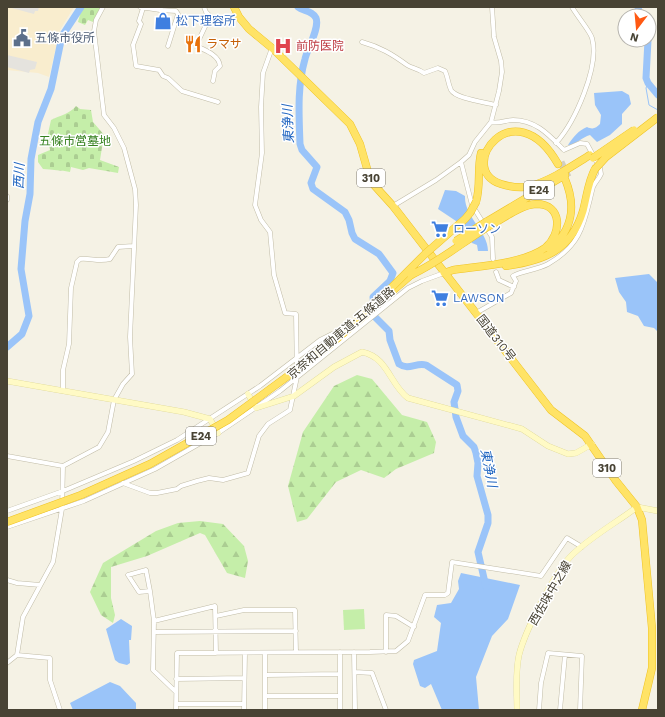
<svg xmlns="http://www.w3.org/2000/svg" width="665" height="717" font-family="'Work Sans','Noto Sans JP',sans-serif">
<defs>
<pattern id="forest-firs" width="22" height="20" patternUnits="userSpaceOnUse"><rect width="22" height="20" fill="#c5eea9"/><path d="M5 1l3.5 6h-7zM16 11l3.5 6h-7z" fill="#abcd92"/></pattern>
<pattern id="cemetery-stones" width="16" height="16" patternUnits="userSpaceOnUse"><rect width="16" height="16" fill="#c5eea9"/><path d="M2 7V4a2 2 0 0 1 4 0v3zM10 15v-3a2 2 0 0 1 4 0v3z" fill="#abcd92"/></pattern>
</defs>
<rect width="100%" height="100%" fill="#f5f2e5"/>
<path fill="#f9edce" d="M7 7H74L60 30 49 77 38 73 7 70Z"/>
<path fill="url(#forest-firs)" d="M357 375 372 379 402 415 427 422 436 442 434 453 396 469 384 478 361 470 336 482 307 519 297 522 288 486 303 432 334 386Z
M200 521 223 524 244 546 248 561 245 578 227 573 205 535 200 533 147 556 111 567V598L115 615 113 623 101 615 90 592 103 563 156 531 178 523Z"/>
<path fill="url(#cemetery-stones)" d="M82 7H101L93 22 88 20 85 25 78 22Z
M76 106 80 109 91 110 93 122 106 137 103 141 100 160 119 167 118 173 89 168 83 170 71 167 70 172C61 170 52 170 43 169L38 162V155L50 150 47 138 51 120C59 116 71 113 76 106Z"/>
<path fill="#c5eea9" d="M364 609 365 629 344 630 343 610Z"/>
<path fill="#e5e3de" d="M8 7H39L38 11H35L34 14Z
M7 55 37 62 35 69 30 70 29 73 7 67Z"/>
<path fill="#9ac4f9" d="M622 91 629 95 631 104 622 114V124L610 135 597 142 590 135C582 137 576 145 568 145 574 136 578 131 587 127 593 130 596 128 600 124L601 115 595 105 594 93Z
M445 190 456 191 465 196C464 217 488 231 488 251H478L477 245 472 243 456 221 438 209Z
M649 274 658 283V332L654 328 644 326 638 316 627 312 626 302 619 292 615 278Z
M461 573 520 585 508 619 492 636 476 677 479 710H442L431 684 425 688 420 686 413 664 414 660 437 651 441 623 434 617 437 605 451 603 459 589 458 581Z
M121 619 132 626 131 640H129L130 663 127 665 119 663 115 660 106 629Z
M110 682 120 686 136 703V710H73L70 703Z"/>
<g fill="none" stroke-linecap="round" stroke-linejoin="round">
<path stroke="#9ac4f9" stroke-width="1" d="M648 83 646 88 649 105 658 110"/>
<path stroke="#9ac4f9" stroke-width="7" d="M298 7C303 11 313 11 316 18 320 28 307 49 305 59 297 87 299 115 300 144L302 150 317 167 311 183 313 189 345 212 349 220 352 233 355 239 379 254 393 273 390 281 373 297 375 317 389 331 390 340 399 364C409 371 416 362 426 365L457 385 458 391 454 402 456 417 463 436 474 447 476 453 478 463 477 476 488 515V523L478 552 486 587
M638 7 640 16
M648 40 646 78 648 83 658 95
M7 347 22 334 29 316 21 269 25 221 30 194 31 159 38 122 51 89 62 36 81 7"/>
<path stroke="#d2cfc2" stroke-width="7" stroke-dasharray="7 3.5" stroke-linecap="butt" d="M561 162 568 177"/>
<g stroke="#c1bca7" stroke-width="5">
<path id="street" d="M140 7 160 10 161 7
M204 7 206 12 210 16 196 46C205 50 219 55 220 66L215 71 213 81
M143 8 139 21 141 24 133 45 136 66 159 70 163 76 168 78 182 91 218 102
M160 10 176 11 178 14 168 46
M362 42C380 47 392 54 407 65 411 68 417 68 424 73L438 68 445 71C448 77 448 84 451 90 456 99 485 102 496 105
M491 122 499 91 502 72 501 61 494 37 492 7
M556 143C575 122 600 66 592 38 590 31 577 16 572 7
M461 162 472 205 492 237 493 259
M7 196V200
M393 206 436 180 461 162 469 155 475 142 491 122C499 124 506 120 513 120 536 120 549 135 564 150L580 143 587 144 600 168 601 174C599 179 595 182 593 187 584 222 583 244 548 264 537 270 521 271 513 276L516 281 511 293 476 313
M496 272 499 280 514 287
M63 391V370L69 344 71 288 77 262 80 259C91 258 99 262 110 259L118 247 133 246
M7 456 63 466
M123 483 150 493H157L177 489 181 486 197 481 209 478 223 480 248 473 259 436 268 424 290 410 297 377 296 314 285 313 274 275 270 232 261 220 255 205 262 153 261 107 263 73 272 48
M7 511 63 491 134 461 177 440 260 386 320 340 332 334 344 332
M7 527 84 501 155 469 218 433 280 391 408 288 422 281 444 273
M146 570 150 591 139 592 128 575Z
M7 580 17 583 40 585
M150 591 154 621 153 670 176 692
M216 616 244 610H295L296 652
M154 621 215 606 216 653
M154 632 296 631
M354 652 355 710
M386 652V615L396 616 414 627
M265 653V710
M17 655 23 617 53 562 62 509 63 466 99 447 108 432 114 400 123 384 132 374 130 337 136 205 135 189 124 148 114 128 104 115 94 31 96 20 103 7
M7 663 17 655 50 658V680L60 710
M355 672 372 673 386 710
M266 675 340 674
M176 679 244 678
M265 696H340
M176 704H244
M176 710 177 653 370 652 396 651 408 641 425 595H445L448 593 452 562 541 576 567 538 582 547
M244 710 245 653
M340 710V652
M539 710 541 683 548 653 582 656 580 710
M560 710 565 655"/>
</g>
<g stroke="#d9d28f" stroke-width="6">
<path id="secondary" d="M7 381 184 412 210 419 218 433
M248 394 256 408 294 396 334 367 362 352C388 357 390 385 408 398L522 429 548 446 568 454 576 453 592 444
M517 710C517 692 515 673 519 655 525 631 554 574 571 556 590 537 616 523 637 507L658 511"/>
</g>
<g stroke="#efc324" stroke-width="8">
<path id="highway" d="M234 7 239 17 249 29 272 48 350 124 360 144 368 172 374 185 393 206 551 410 585 436 616 481 637 507 642 520 652 628V668L642 710
M558 164C514 87 454 169 501 184 511 187 521 189 531 186 552 180 572 166 590 155
M476 202C481 186 477 169 481 153
M486 222 565 175
M550 249C573 230 576 205 565 179
M506 266C543 261 571 251 583 211 587 196 588 182 595 169
M444 273 453 270C480 266 522 264 545 248 562 234 563 204 536 204 520 205 503 219 489 226
M389 294 411 275"/>
</g>
<use href="#street" stroke="#fff" stroke-width="4"/>
<use href="#secondary" stroke="#fffac5" stroke-width="5.5"/>
<use href="#highway" stroke="#ffe366" stroke-width="7"/>
<g stroke="#efc324" stroke-width="8" stroke-linecap="butt">
<path id="highway-bridge" d="M593 158 634 130
M595 169 606 157 658 117
M456 241 486 222
M411 275C439 262 463 242 489 226
M7 522 81 495 150 464 228 420 326 348 372 309 381 298 425 254 465 219 470 213 476 202"/>
</g>
<use href="#highway-bridge" stroke="#ffe366" stroke-width="7"/>
</g>
<defs>
<g id="shop-bare" transform="scale(1.38)"><path d="M-5-2.5h2.3a2.7 3.5 0 0 1 5.4 0H5L5.5 6h-11ZM-1.5-2.5h3a1.5 2.3 0 0 0-3 0Z" fill="#3f7fe0" stroke="#fff" stroke-width="2.5" paint-order="stroke"/></g>
<g id="civic-bare" transform="scale(1.38)"><path d="M-.6-6.5H3V-4.5H.6V-3L4-1V1h2V6H-6V1h2V-1L-.6-3ZM-1.2 2.5V6h2.4V2.5Z" fill="#5c6f8a" stroke="#fff" stroke-width="2.5" paint-order="stroke"/></g>
<g id="restaurant-bare" transform="scale(1.38)"><path d="M-5-6h1v4h1v-4h1v4h1v-4h1v5L-1.5 .5V6h-2V.5L-5-1ZM5-6V6H3V1.5H1.5Q1.5-4 5-6Z" fill="#e8710a" stroke="#fff" stroke-width="2.5" paint-order="stroke"/></g>
<g id="hospital-bare" transform="scale(1.38)"><path d="M-5-5h3v3.5h4V-5h3V5h-3V1.5h-4V5h-3Z" fill="#e0444e" stroke="#fff" stroke-width="2.5" paint-order="stroke"/></g>
<g id="supermarket-bare" transform="scale(1.38)"><path d="M-6-5.5h2.5l.6 2H6L4.5 2H-2.5L-4.4-4H-6ZM-1.5 3.2a1.3 1.3 0 1 0 .1 0ZM3 3.2a1.3 1.3 0 1 0 .1 0Z" fill="#3f7fe0" stroke="#fff" stroke-width="2.5" paint-order="stroke"/></g>
</defs>
<g fill-rule="evenodd">
<use href="#shop-bare" x="163" y="21"/>
<use href="#civic-bare" x="22" y="38"/>
<use href="#restaurant-bare" x="193" y="44"/>
<use href="#hospital-bare" x="283" y="46"/>
<use href="#supermarket-bare" x="440" y="229"/>
<use href="#supermarket-bare" x="440" y="298"/>
</g>
<g text-anchor="middle" dominant-baseline="central" stroke-width="3" stroke-linejoin="round" paint-order="stroke">
<g fill="#fff" stroke="#7f7b71" stroke-width="1">
<rect x="357" y="169" width="28" height="18" rx="3"/>
<rect x="524" y="181" width="30" height="18" rx="3"/>
<rect x="186" y="427" width="30" height="18" rx="3"/>
<rect x="593" y="459" width="28" height="18" rx="3"/>
</g>
<g font-size="11" font-weight="bold" fill="#484334">
<text x="371" y="178">310</text>
<text x="539" y="190">E24</text>
<text x="201" y="436">E24</text>
<text x="607" y="468">310</text>
</g>
<g font-size="12" fill="#366cbe" stroke="#fff" text-anchor="start">
<text x="176" y="21">松下理容所</text>
<text x="453" y="229">ローソン</text>
<text x="453" y="298">LAWSON</text>
</g>
<g font-size="12" fill="#4e5e75" stroke="#fff" text-anchor="start">
<text x="35" y="38">五條市役所</text>
</g>
<g font-size="12" fill="#c56008" stroke="#fff" text-anchor="start">
<text x="206" y="44">ラマサ</text>
</g>
<g font-size="12" fill="#be3a42" stroke="#fff" text-anchor="start">
<text x="296" y="46">前防医院</text>
</g>
<g font-size="12" fill="#368120" stroke="#fff">
<text x="75" y="141">五條市営墓地</text>
</g>
<g font-size="12" fill="#484334" stroke="#fff">
<text transform="translate(341 333) rotate(-40)">京奈和自動車道;五條道路</text>
<text transform="translate(496 338) rotate(52)">国道310号</text>
<text transform="translate(550 593) rotate(-60)">西佐味中之線</text>
</g>
<g font-size="13" font-style="italic" fill="#2065c0" stroke="#fff">
<text transform="translate(288 124) rotate(-93)">東浄川</text>
<text transform="translate(19 176) rotate(-88)">西川</text>
<text transform="translate(489 468) rotate(79)">東浄川</text>
</g>
</g>
<rect width="665" height="717" fill="none" stroke="#484334" stroke-width="16"/>
<g transform="translate(637 28) rotate(196)"><circle r="19" fill="#ffffff" stroke="#b6b4ae"/>
<path d="M0-3L7 15L0 10L-7 15Z" fill="#ff5912"/>
<text y="-6" font-size="11" font-weight="bold" text-anchor="middle" fill="#484334">N</text>
</g>
</svg>
